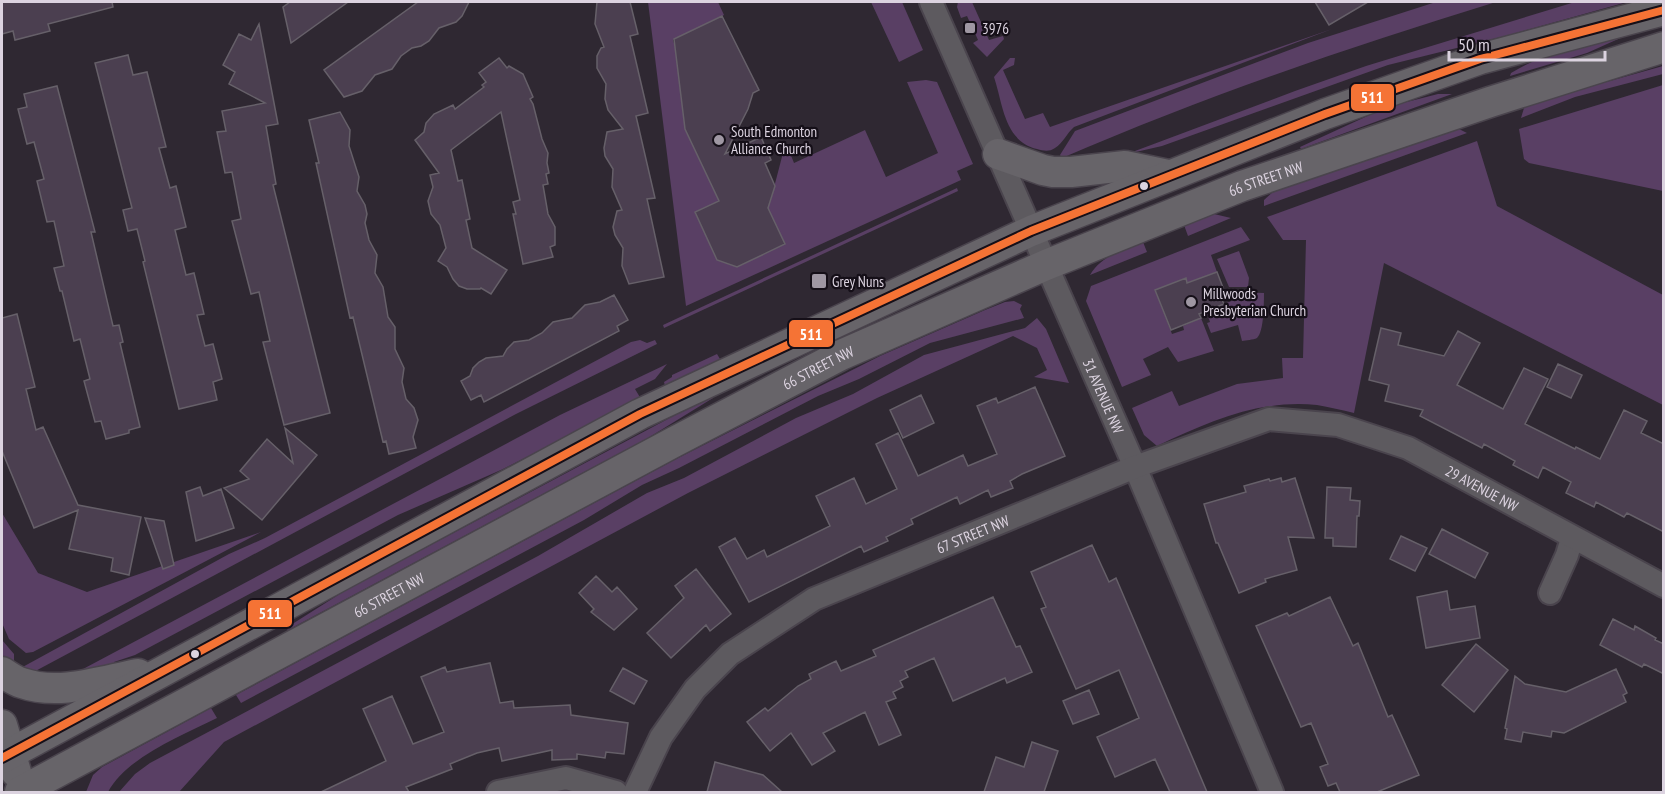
<svg xmlns="http://www.w3.org/2000/svg" width="1665" height="794" font-family="'PT Sans Narrow',sans-serif">
<rect width="100%" height="100%" fill="#2f2832"/>
<path fill="#593f64" d="M648 2H718L724 15 673 40 719 201 695 213 718 260 765 202 771 199 784 149 788 148 794 163 865 130 886 177 938 153 907 82 926 80 937 82 973 164 957 171 961 180 686 306Z
M871 2H902L923 50 899 62Z
M958 2H972L989 40 1003 36 1004 39 987 57 973 43 978 40 967 16 961 18 957 7Z
M1436 2H1496C1349 47 1203 97 1062 158L1060 155 1075 131 1308 43Z
M1575 2H1627L1505 36 1388 65 1162 146 1127 154 1295 91 1366 66Z
M1332 29 1074 127C1067 133 1063 143 1055 148 1049 152 1044 151 1037 149 1004 141 1003 104 994 77L1010 58H1015L1014 65 1003 70 1025 119 1043 113 1050 127Z
M1636 31 1587 53 1510 76 1511 73C1550 49 1592 42 1636 31Z
M1663 66V74L1575 97 1521 118 1524 108 1535 102Z
M1663 85V191L1529 163 1524 159 1519 129Z
M1438 94H1452L1301 149 1300 147 1387 107Z
M1457 128 1467 133 1264 206V200L1274 191 1427 136Z
M1477 141 1497 206 1663 295V405L1384 263 1354 413C1342 410 1329 407 1317 405 1259 399 1208 422 1157 446L1144 435 1132 408 1172 391 1179 406 1237 384 1283 378 1282 358H1303L1306 240H1283L1267 217Z
M957 188 958 191 664 328 663 325Z
M1214 214 1231 218 1188 236 1184 225Z
M1241 227 1250 240 1211 255 1217 272 1187 283 1186 279 1155 290 1172 334 1184 330 1183 326 1201 318 1214 351 1178 362 1168 347 1143 359 1151 375 1122 387 1086 301 1091 286Z
M1143 242 1147 252 1090 275C1102 255 1122 251 1143 242Z
M1239 251 1249 278 1248 287H1229L1217 259Z
M1236 292 1264 293C1264 303 1264 332 1257 338 1253 340 1246 340 1242 341L1238 325 1211 333 1207 323 1210 322 1206 311 1234 300Z
M1014 301 1022 305 1020 309 1024 318 930 343 859 379 818 396 679 468 642 485 584 520 241 703 236 695 678 458 880 356 985 310 1005 302Z
M1037 318 1046 329 1069 383 1034 377 1047 370 1037 348 1013 336 877 398 688 493 224 742 179 792H119L135 774 150 763 538 556 647 493 684 478 796 418 853 394 924 355 1025 328Z
M640 340 647 343 655 340 657 344 516 414 28 675 19 669 229 554 265 538 631 342Z
M717 354 720 359 665 386 664 382 672 377V375Z
M667 364 655 379 635 389 641 399 501 470 398 515 135 655 114 662V665L68 677 560 415Z
M711 396 713 398 648 438 288 630 286 628 346 590Z
M2 513 38 573 87 592 261 532 33 652 26 653 9 639 2 623Z
M2 640 14 654V664L2 658Z
M211 708 217 718C181 736 127 757 108 792H86L93 775 102 767Z"/>
<path fill="#4b3f50" stroke="#666069" stroke-width="1.5" d="M2 2H112L113 7 48 24 50 31 15 40 13 31 2 34Z
M290 2H348L291 43 283 7Z
M418 2H469L462 16 456 22 439 28 429 41 421 46 412 48 401 56 392 69 375 75 362 91 344 97 324 70Z
M597 2H630L638 34 630 36 648 113 636 116 655 198 647 199 664 277 629 284 622 266 623 248 615 235 613 227 617 211 622 210 612 187 613 169 605 156 604 148 607 132 623 129 608 110 605 99 606 84 597 68V56L601 48 604 47 595 24Z
M1315 2H1368L1329 25Z
M722 16 759 90 753 93 748 109 725 154 761 137 771 160 765 163 775 186 768 208 785 244 737 267 717 260 695 212 719 201 685 129 674 39Z
M259 24 278 124 266 126 276 184 273 185 330 413 284 425 263 342 270 341 259 292 251 294 232 221 241 219 232 172 225 173 217 132 226 131 222 111 265 103 229 84 235 72 223 65 239 34 251 40Z
M128 55 133 75 147 72 166 147 159 148 170 188 176 186 186 227 175 230 186 275 194 273 204 314 197 315 205 346 213 344 222 379 213 382 217 400 179 409 143 262 145 261 137 229 128 231 123 210 132 208 95 63Z
M499 58 507 68 509 66 523 74 533 97 530 99 533 104 542 139 548 153 547 163 549 173 546 174 548 184 543 185 548 214 555 227V245L550 247 553 257 523 264 513 214H516L513 202 520 200 501 112 451 150 458 181 462 180 470 219 466 220 472 248 507 270 491 294 481 288 480 289H467L459 286 453 279 447 267 438 261 446 248 440 225 431 214 428 201 433 187 430 175 439 173 415 140 424 132 426 123 434 114 453 105 455 109 484 87 482 85 486 82 479 73Z
M57 86 95 232H91L113 326 119 325 123 342 120 343 140 427 129 430V433L106 439 101 421 95 422 84 381 90 379 80 339 74 341 62 291H60L54 268 64 266 54 221 47 222 37 181 44 179 34 142 27 144 18 109 27 107 24 94Z
M340 112 350 130 349 146 359 177 357 191 365 205 367 214 365 223 369 240 377 255 375 273 383 287 388 317 395 327V349L404 368 402 382 406 399 414 408 418 420 413 437 416 448 389 454 386 441 383 442 353 317 350 318 316 163H319L309 120Z
M1217 272 1227 298 1222 300 1224 304 1199 314 1201 318 1171 330 1155 290 1186 278 1187 283Z
M614 295 628 320 617 326 619 331 484 402 481 395 471 400 461 381 470 376 473 368 479 362 486 358 503 356 507 349 514 342 529 340 542 333 553 322 572 318 585 305 600 302Z
M17 314 35 387 26 389 36 430 43 427 78 505 141 517 129 575 111 571 113 558 69 549 78 510 34 528 2 451V318Z
M1381 328 1401 333 1398 345 1444 356 1458 331 1480 343 1457 385 1503 409 1524 368 1548 379 1525 424 1575 449 1576 447 1600 459 1624 410 1647 421 1641 433 1664 444V532L1627 513 1624 517 1596 502 1594 507 1566 493 1571 482 1543 467 1538 478 1513 465 1515 461 1484 444 1482 448 1420 416 1423 410 1385 401 1389 385 1369 380Z
M1558 364 1582 375 1571 398 1547 387Z
M1035 387 1065 456 1022 474 1010 481 1013 488 991 497 988 490 960 504 957 497 911 519 913 524 886 537 888 541 864 552 861 546 749 602 719 547 735 538 747 559 764 550 767 557 830 526 816 496 854 478 866 504 897 489 876 444 898 433 918 476 963 455 968 466 997 454 977 406 996 398 998 403Z
M921 395 934 423 903 438 890 410Z
M285 428 317 455 262 520 224 488 249 479 240 471 267 439 293 463Z
M1281 478 1282 482 1295 478 1314 538 1288 537 1297 570 1265 579 1266 582 1239 593 1218 543H1216L1204 504 1246 492 1244 486 1269 479 1270 481Z
M200 487 203 496 221 489 234 528 196 541 186 492Z
M1327 487 1351 488 1350 500 1360 501 1359 516H1357L1356 547 1333 546V538H1325Z
M145 518 164 521 174 565 163 569Z
M1442 529 1488 553 1475 578 1429 554Z
M1401 536 1427 548 1415 571 1390 559Z
M1092 545 1109 582 1116 578 1207 792H1170L1155 759 1115 777 1097 737 1139 718 1119 670 1076 689 1041 609 1046 607 1031 572Z
M696 569 731 614 710 631 706 625 671 658 647 633 684 598 675 586Z
M596 576 612 592 617 587 637 609 614 630 591 612 594 609 579 593Z
M1447 591 1450 610 1475 606 1480 638 1426 648 1417 597Z
M993 597 1016 647 1020 646 1032 672 1007 683 1005 678 953 701 934 658 905 671 908 677 900 681 903 687 893 692 896 698 886 702 901 735 879 745 865 712 823 733 835 751 812 765 791 733 770 751 747 722 765 708 768 711 798 686 811 679 809 674 836 661 841 671 876 656 873 650Z
M1330 597 1353 646 1358 643 1388 717 1392 715 1419 775 1377 792H1340L1336 783 1328 786 1320 767 1328 764 1311 723 1301 727 1256 626 1287 613 1289 616Z
M1613 619 1634 630 1635 626 1656 638 1655 640 1664 644V674L1644 664 1642 667 1600 645Z
M1476 644 1508 670 1474 712 1442 685Z
M490 663 500 703 513 701 514 708 570 705 571 715 628 723 624 754 606 752 605 758 577 754V759L552 760V750L502 761 499 748 477 753 450 764 452 769 406 787 409 792H321L386 761 363 709 392 696 413 744 444 732 421 677 445 667 447 672Z
M623 668 647 681 634 704 610 691Z
M1616 669 1627 693 1623 695 1626 702 1564 733 1552 731 1551 737 1523 732 1521 742 1505 739 1507 729 1505 728 1515 676 1525 684 1566 692Z
M1089 690 1099 714 1073 724 1063 701Z
M1032 742 1058 751 1044 792H984L996 757 1024 767Z
M715 762 763 775 782 792H707Z"/>
<g fill="none" stroke-linecap="round" stroke-linejoin="round">
<g stroke="#4a444d" stroke-width="26">
<g id="minor">
<path id="s1" d="M931 2 1135 467 1272 792"/>
<path d="M1550 593 1567 555 1572 538"/>
<path d="M498 792 566 778 616 792"/>
<path id="s2" d="M635 792 661 737 695 689 730 654 814 599 1135 467 1269 419 1338 425 1408 448 1664 586"/>
</g>
</g>
<g stroke="#4a444d" stroke-width="33">
<g id="major">
<path d="M998 154 1043 170 1053 172H1071L1125 166 1168 175"/>
<path d="M2 672C8 676 15 681 22 683 59 696 101 681 138 674"/>
<path d="M2 725 16 772"/>
<path d="M2 758 640 414 1031 231 1325 114 1415 82 1480 59 1664 10"/>
<path id="s3" d="M20 792 674 442 841 355 1046 265 1242 186 1490 102 1664 47"/>
</g>
</g>
<use href="#minor" stroke="#5d5a5f" stroke-width="22"/>
<use href="#major" stroke="#676469" stroke-width="30"/>
<g stroke="#150f18" stroke-width="12">
<path id="bus-1" d="M2 758 640 414 1031 231 1325 114 1480 59 1664 10"/>
</g>
<use href="#bus-1" stroke="#f57335" stroke-width="8"/>
</g>
<g fill="#9f97a3" stroke="#150f18" stroke-width="2">
<rect x="964" y="22" width="12" height="12" rx="3"/>
<circle cx="719" cy="140" r="6"/>
<rect x="811" y="273" width="16" height="16" rx="3"/>
<circle cx="1191" cy="302" r="6"/>
</g>
<g fill="#dcd3e0" stroke="#150f18" stroke-width="2">
<circle cx="1144" cy="186" r="5"/>
<circle cx="195" cy="654" r="5"/>
</g>
<g text-anchor="middle" dominant-baseline="central" stroke-width="4.5" stroke-linejoin="round" paint-order="stroke">
<g font-size="15" fill="#dcd3e0" stroke="#150f18" text-anchor="start">
<text x="982" y="28">3976</text>
<text x="731" y="131">South Edmonton<tspan x="731" dy="17">Alliance Church</tspan></text>
<text x="832" y="281">Grey Nuns</text>
<text x="1203" y="293">Millwoods<tspan x="1203" dy="17">Presbyterian Church</tspan></text>
</g>
<g font-size="15" fill="#dcd3e0" stroke="#150f18">
<text stroke="none"><textPath href="#s3" startOffset="1390">66 STREET NW</textPath></text>
<text stroke="none"><textPath href="#s3" startOffset="904">66 STREET NW</textPath></text>
<text stroke="none"><textPath href="#s1" startOffset="430">31 AVENUE NW</textPath></text>
<text stroke="none"><textPath href="#s2" startOffset="986">29 AVENUE NW</textPath></text>
<text stroke="none"><textPath href="#s2" startOffset="441">67 STREET NW</textPath></text>
<text stroke="none"><textPath href="#s3" startOffset="418">66 STREET NW</textPath></text>
</g>
</g>
<g stroke="#150f18" stroke-width="2">
<rect x="1350" y="83" width="45" height="29" rx="6" fill="#f57335"/>
<rect x="788" y="319" width="46" height="29" rx="6" fill="#f57335"/>
<rect x="247" y="599" width="46" height="29" rx="6" fill="#f57335"/>
</g>
<g font-size="16" text-anchor="middle" font-weight="bold" fill="#fff">
<text x="1372" y="103">511</text>
<text x="811" y="340">511</text>
<text x="270" y="619">511</text>
</g>
<rect width="1665" height="794" fill="none" stroke="#dcd3e0" stroke-width="6"/>
<path d="M1449 51v9h156v-9" fill="none" stroke="#dcd3e0" stroke-width="3"/>
<text x="1458" y="51" font-size="18" fill="#dcd3e0" stroke="#150f18" stroke-width="4.5" paint-order="stroke">50 m</text>
</svg>
